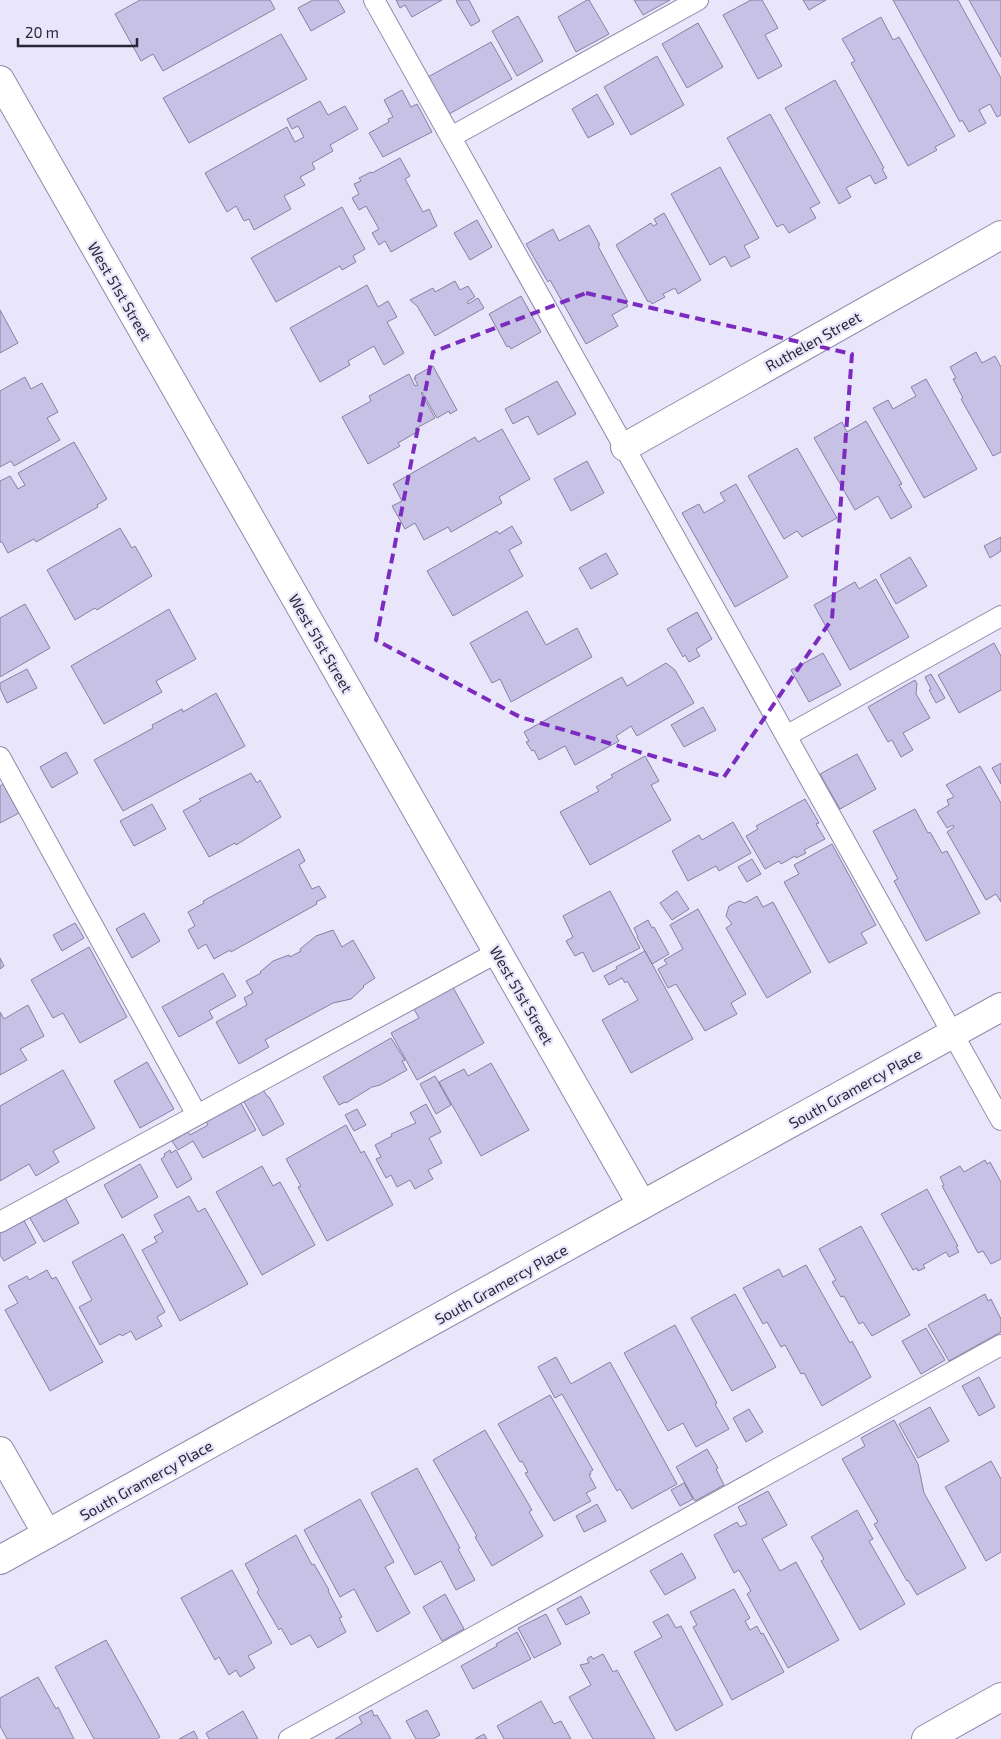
<svg xmlns="http://www.w3.org/2000/svg" width="1001" height="1739" font-family="'Exo 2',sans-serif">
<rect width="100%" height="100%" fill="#e9e6fc"/>
<path fill="#c7c1e5" stroke="#8681a2" d="M140 0H270L275 9 163 71 153 54 141 61 115 14Z
M313 0H338L345 12 311 31 298 8Z
M396 0H442L412 17 405 5 400 8Z
M458 0H469L480 21 471 26 456 1Z
M587 0H589L609 34 576 52 558 17Z
M634 0H670L643 15Z
M751 0H762L778 28 765 35 782 66 758 79 723 15Z
M803 0H826L809 10Z
M893 0H958L1001 78V115L997 117 990 104 979 110 986 123 969 132 962 120 960 122Z
M969 0H1001V57Z
M518 16 543 61 517 76 492 31Z
M881 17 893 40 899 37 955 136 935 147 937 150 908 166 851 63 855 61 842 39Z
M698 23 723 67 687 88 662 44Z
M281 34 307 79 189 143 163 98Z
M491 42 512 79 449 114 428 77Z
M657 56 684 105 631 135 604 87Z
M835 80 884 168 882 169 887 178 875 184 870 175 846 188 851 197 839 204 785 108Z
M402 90 411 107 417 104 432 132 383 157 369 133 389 122 388 119 393 117 384 100Z
M597 94 614 124 588 138 572 109Z
M320 101 328 115 345 106 358 129 330 145 333 151 312 163 315 169 300 177 305 185 284 196 291 209 254 230 249 219 244 221 236 206 227 212 205 173 287 127 295 142 304 137 298 126 292 129 287 119Z
M770 114 820 203 810 208 816 218 789 233 783 224 777 227 727 138Z
M400 158 410 176 405 179 423 212 429 209 437 226 391 252 385 241 379 245 372 233 379 229 366 206 359 210 352 198 359 194 354 184 361 181 359 178 371 172 372 173Z
M720 167 759 238 744 246 750 257 731 267 725 256 710 265 671 194Z
M342 207 365 249 353 256 356 262 342 270 340 266 276 302 251 258Z
M664 213 701 280 678 294 675 288 663 294 665 297 652 304 650 301 648 302 616 245 651 223 653 226 657 224 654 219Z
M477 220 492 247 470 260 454 233Z
M589 225 600 245 598 246 628 302 626 303 628 306 612 315 618 326 586 344 550 280 548 282 526 244 553 229 559 241Z
M455 281 460 290 468 286 475 297 467 302 468 304 478 298 484 308 435 336 417 306 410 300 433 288 435 292Z
M367 285 378 307 388 301 397 317 387 322 404 353 384 365 374 346 348 361 350 365 320 382 290 328Z
M521 296 541 332 511 349 509 346 507 347 489 314Z
M0 310 18 343 0 353Z
M976 352 982 363 995 356 1001 367V452L993 456 961 399 963 398 953 379 956 378 950 367Z
M433 366 457 410 450 414 449 411 437 418 422 392 421 393 435 418 415 429 417 432 398 443 400 446 368 464 342 417 371 401 369 396 409 374 415 386 418 385 414 378H416L415 376Z
M25 377 31 389 42 383 58 412 47 418 60 440 14 466 11 461 0 467V391Z
M926 379 977 469 924 498 873 408 888 400 893 409 916 396 911 387Z
M557 381 576 414 538 435 528 416 513 424 505 409Z
M866 421 902 484 899 485 912 507 891 519 878 496 855 510 814 438 842 422 847 432Z
M502 429 530 479 499 497 502 503 451 532 448 527 424 540 415 523 405 529 392 506 402 501 393 484 475 437 478 442Z
M74 442 107 499 97 505 98 507 36 542 34 539 8 553 2 542H0V481L10 476 18 489 25 485 18 473Z
M797 448 837 518 802 537 797 531 784 539 748 476Z
M587 461 604 493 571 511 554 479Z
M736 484 788 577 735 607 682 513 699 504 704 513 725 501 720 493Z
M512 526 522 543 509 550 523 576 453 616 427 571 497 531 499 534Z
M120 528 132 548 135 546 152 576 97 610 95 608 75 620 47 570Z
M1001 537V551L990 558 984 546Z
M606 553 618 574 591 589 579 568Z
M910 557 927 586 896 604 880 575Z
M876 579 909 637 850 670 814 605 855 582 859 589Z
M25 604 50 648 0 677V618Z
M169 609 196 659 156 681 162 692 104 724 71 666Z
M527 611 546 645 577 628 592 657 511 702 500 679 492 683 470 643Z
M697 612 712 639 696 649 700 656 689 662 685 655 683 657 667 629Z
M994 643 1001 656V690L959 713 938 675Z
M823 653 841 685 809 702 791 670Z
M666 663 675 670 694 703 637 736 631 726 616 736 619 741 575 765 565 746 539 760 534 750 532 751 526 742 529 741 524 732 622 677 627 686Z
M27 669 37 688 7 703 0 688V683Z
M931 674 945 698 936 703 929 690 931 689 925 677Z
M915 680 917 684 916 694 930 718 903 733 913 750 901 757 892 740 888 742 868 707Z
M216 693 245 746 123 811 94 760 153 728 152 725 182 709 183 712Z
M703 707 716 730 684 747 671 725Z
M66 752 78 773 52 788 40 767Z
M857 754 876 789 840 809 820 774Z
M645 756 659 781 651 785 671 820 590 865 560 812 599 791 596 787 613 777 611 775Z
M1001 763V784L992 768Z
M980 766 1001 803V902L996 894 986 900 947 832 954 827 953 825 947 828 937 812 949 805 947 800 954 797 946 785Z
M251 773 257 783 260 780 281 817 236 845 235 843 209 857 183 811 201 801 199 799Z
M3 784 19 813 0 823V786Z
M805 799 819 823 816 824 825 839 804 850 806 853 796 858 795 856 781 864 779 861 765 869 746 836 758 829 756 826Z
M152 804 166 829 134 846 120 821Z
M915 809 928 833 930 832 942 853 947 851 980 913 926 941 894 881 898 879 873 831Z
M733 822 751 853 719 871 716 866 688 881 672 851 699 835 702 840Z
M832 844 876 925 861 933 867 943 829 963 784 882 799 874 794 865Z
M299 849 305 861 299 865 312 889 319 886 326 897 316 902 317 904 231 952 230 950 214 959 206 944 198 949 188 930 195 926 188 912 204 903 203 901Z
M752 859 761 874 747 882 738 867Z
M610 891 640 948 593 972 583 952 575 956 566 941 573 937 563 916Z
M677 891 689 909 672 920 660 903Z
M757 896 763 907 773 902 811 972 767 998 726 928 732 924 726 916 729 906 739 901 745 903Z
M698 909 746 994 731 1003 737 1014 705 1031 676 984 668 988 658 969 667 964 664 960 683 949 670 925Z
M144 913 160 941 132 958 116 929Z
M648 920 652 928 654 927 669 954 652 964 637 937H638L634 928Z
M75 923 84 938 62 951 53 935Z
M333 930 342 947 353 940 375 978 363 986 364 987 351 999 333 1003 265 1040 269 1047 239 1064 216 1022 247 1005 244 998 253 993 246 981 261 973 260 972 273 961 289 955 290 957 301 951 300 949 316 936Z
M89 947 127 1017 80 1043 63 1013 53 1018 31 980Z
M645 951 693 1039 631 1073 602 1020 638 1000 627 981 625 983 622 978 609 985 604 976 617 969 616 967Z
M0 958 4 966 0 969Z
M223 973 236 996 209 1011 213 1018 179 1037 162 1007Z
M450 982 484 1043 417 1080 391 1033 419 1018 411 1004Z
M28 1005 44 1036 20 1049 27 1060 0 1075V1012L4 1019Z
M391 1038 405 1060 402 1061 407 1070 380 1085 372 1087 346 1103 345 1102 339 1105 323 1077Z
M147 1062 174 1109 140 1128 114 1081Z
M491 1063 529 1130 481 1156 439 1082 464 1069 468 1076Z
M63 1070 95 1128 53 1151 59 1162 36 1176 29 1164 0 1181V1106Z
M435 1076 451 1105 436 1114 420 1084Z
M261 1087 268 1097H269L284 1124 263 1136 242 1098Z
M238 1098 256 1130 203 1158 193 1141 178 1150 172 1141 188 1132 190 1135 208 1125 203 1117Z
M426 1104 441 1132 429 1138 442 1163 428 1170 433 1179 415 1189 410 1180 397 1187 391 1175 386 1178 376 1159 381 1157 375 1145 392 1136 391 1134 416 1123 410 1113Z
M357 1109 366 1125 354 1131 345 1115Z
M346 1125 361 1153 364 1151 393 1205 327 1241 298 1187 301 1186 286 1159Z
M170 1150 171 1153 176 1150 192 1179 177 1188 161 1159 165 1156 164 1154Z
M985 1160 987 1164 990 1162 1001 1182V1259L991 1264 983 1251 978 1253 942 1186 944 1185 940 1177 960 1166 964 1172Z
M140 1164 158 1197 122 1218 104 1185Z
M262 1166 273 1186 280 1182 315 1245 262 1275 216 1192Z
M927 1189 958 1246 956 1247 959 1252 949 1257 946 1252 923 1265 925 1268 918 1271 917 1268 913 1270 881 1214Z
M63 1194 79 1223 44 1242 28 1215Z
M189 1196 198 1212 205 1208 248 1284 180 1321 142 1250 157 1242 154 1237 163 1232 154 1215Z
M22 1217 36 1243 4 1261 0 1255V1230Z
M861 1226 910 1315 872 1336 863 1322 859 1324 844 1296 841 1297 832 1282 836 1280 819 1249Z
M123 1234 165 1312 157 1317 162 1326 136 1340 131 1331 122 1336 120 1334 100 1345 79 1307 92 1300 72 1262Z
M806 1265 850 1343 852 1341 871 1377 822 1406 804 1373 801 1374 785 1345 781 1347 767 1322 763 1324 743 1288 779 1269 783 1277Z
M47 1270 52 1279 56 1277 103 1362 50 1391 5 1310 18 1303 8 1286 27 1276 29 1280Z
M735 1294 776 1367 732 1391 691 1318Z
M985 1294 988 1301 991 1299 1001 1319V1332L949 1361 928 1325Z
M675 1325 717 1403 715 1404 729 1429 696 1447 683 1423 668 1431 624 1353Z
M926 1328 945 1360 921 1374 902 1341Z
M556 1357 571 1384 610 1362 677 1484 632 1509 620 1489 617 1491 562 1394 555 1398 538 1367Z
M979 1377 995 1407 979 1416 962 1386Z
M550 1395 593 1470 590 1472 591 1474 589 1475 596 1488 586 1493 591 1501 554 1521 525 1473 528 1472 522 1461 520 1462 498 1424Z
M930 1407 949 1441 918 1458 899 1424Z
M749 1409 763 1432 746 1442 733 1418Z
M894 1420 918 1464 924 1493 966 1568 917 1595 908 1580 907 1581 874 1524 878 1522 842 1459 865 1446 861 1438Z
M485 1430 532 1510 529 1512 543 1536 492 1566 475 1537 477 1536 433 1460Z
M707 1449 718 1468 716 1469 724 1485 695 1501 676 1467Z
M991 1461 1001 1479V1552L986 1561 945 1487Z
M417 1468 460 1548 458 1549 475 1580 456 1590 441 1561 415 1575 371 1493Z
M684 1483 693 1499 680 1506 671 1490Z
M768 1491 787 1525 762 1539 780 1571 796 1562 839 1640 788 1668 747 1594 751 1591 739 1570 734 1573 714 1535 737 1522 740 1527 747 1524 738 1507Z
M360 1499 394 1562 385 1567 410 1613 377 1632 354 1589 340 1597 304 1530Z
M597 1504 606 1521 584 1532 576 1516Z
M857 1510 873 1539 869 1541 905 1604 860 1630 821 1561 824 1559 811 1537Z
M296 1535 312 1565 314 1564 329 1590 328 1591 342 1617 339 1618 346 1632 318 1648 310 1635 291 1645 281 1628 279 1630 257 1592 259 1590 245 1564Z
M682 1553 696 1578 665 1595 650 1571Z
M232 1570 272 1643 248 1656 255 1668 240 1677 236 1670 229 1675 219 1657 215 1660 181 1598Z
M734 1589 750 1618 745 1621 750 1630 757 1626 761 1634 763 1633 784 1672 732 1700 693 1627 697 1625 690 1612Z
M445 1594 464 1629 442 1641 423 1607Z
M581 1596 590 1613 566 1625 557 1609Z
M546 1614 561 1644 534 1658 518 1628Z
M668 1614 676 1628 681 1626 723 1705 676 1731 634 1652 662 1637 653 1622Z
M517 1632 531 1659 473 1689 461 1666 497 1646 496 1644Z
M106 1640 160 1737 157 1739H94L55 1667Z
M603 1654 613 1672 617 1670 655 1739H593L569 1697 591 1685 580 1665 589 1663 587 1659 591 1656 593 1659Z
M38 1677 56 1709 58 1707 74 1739H7L0 1726V1698Z
M541 1701 554 1724 561 1721 571 1739H504L497 1726Z
M372 1710 374 1716 377 1715 391 1739H335L362 1723 359 1717Z
M427 1710 440 1735 433 1739H416L406 1721Z
M243 1711 258 1739H209L206 1733Z
M194 1731 198 1739H179Z
M484 1734 487 1739H475Z"/>
<g fill="none" stroke-linecap="round" stroke-linejoin="round">
<g stroke="#8e89aa" stroke-width="22">
<path id="lane" d="M374 0 1001 1120
M451 137 698 0
M786 736 1001 616
M0 757 197 1115
M0 1222 498 952
M289 1739 1001 1345"/>
</g>
<g stroke="#8e89aa" stroke-width="30">
<path id="street" d="M625 447 1001 235
M642 1205 1001 1007
M0 1451 47 1534
M926 1739 1001 1697"/>
</g>
<g stroke="#8e89aa" stroke-width="30">
<path id="secondary" d="M0 80 642 1205 0 1560"/>
</g>
<use href="#lane" stroke="#fff" stroke-width="20"/>
<use href="#street" stroke="#fff" stroke-width="28"/>
<use href="#secondary" stroke="#fff" stroke-width="28"/>
</g>
<path fill="none" stroke="#7b2cbf" stroke-width="4" stroke-dasharray="10 6" stroke-linejoin="round" d="M586 293 852 354 832 619 724 777 520 717 376 640 433 352Z"/>
<g text-anchor="middle" dominant-baseline="central" stroke-width="4.5" stroke-linejoin="round" paint-order="stroke">
<g font-size="15" fill="#292735" stroke="#e9e6fc">
<text transform="translate(120 291) rotate(60)">West 51st Street</text>
<text transform="translate(813 341) rotate(-29)">Ruthelen Street</text>
<text transform="translate(321 643) rotate(60)">West 51st Street</text>
<text transform="translate(522 995) rotate(60)">West 51st Street</text>
<text transform="translate(855 1088) rotate(-29)">South Gramercy Place</text>
<text transform="translate(501 1284) rotate(-29)">South Gramercy Place</text>
<text transform="translate(146 1480) rotate(-29)">South Gramercy Place</text>
</g>
</g>
<path d="M18 38v8h119v-8" fill="none" stroke="#292735" stroke-width="2.5"/>
<text x="25" y="38" font-size="15" fill="#292735" stroke="#e9e6fc" stroke-width="4" paint-order="stroke">20 m</text>
</svg>
